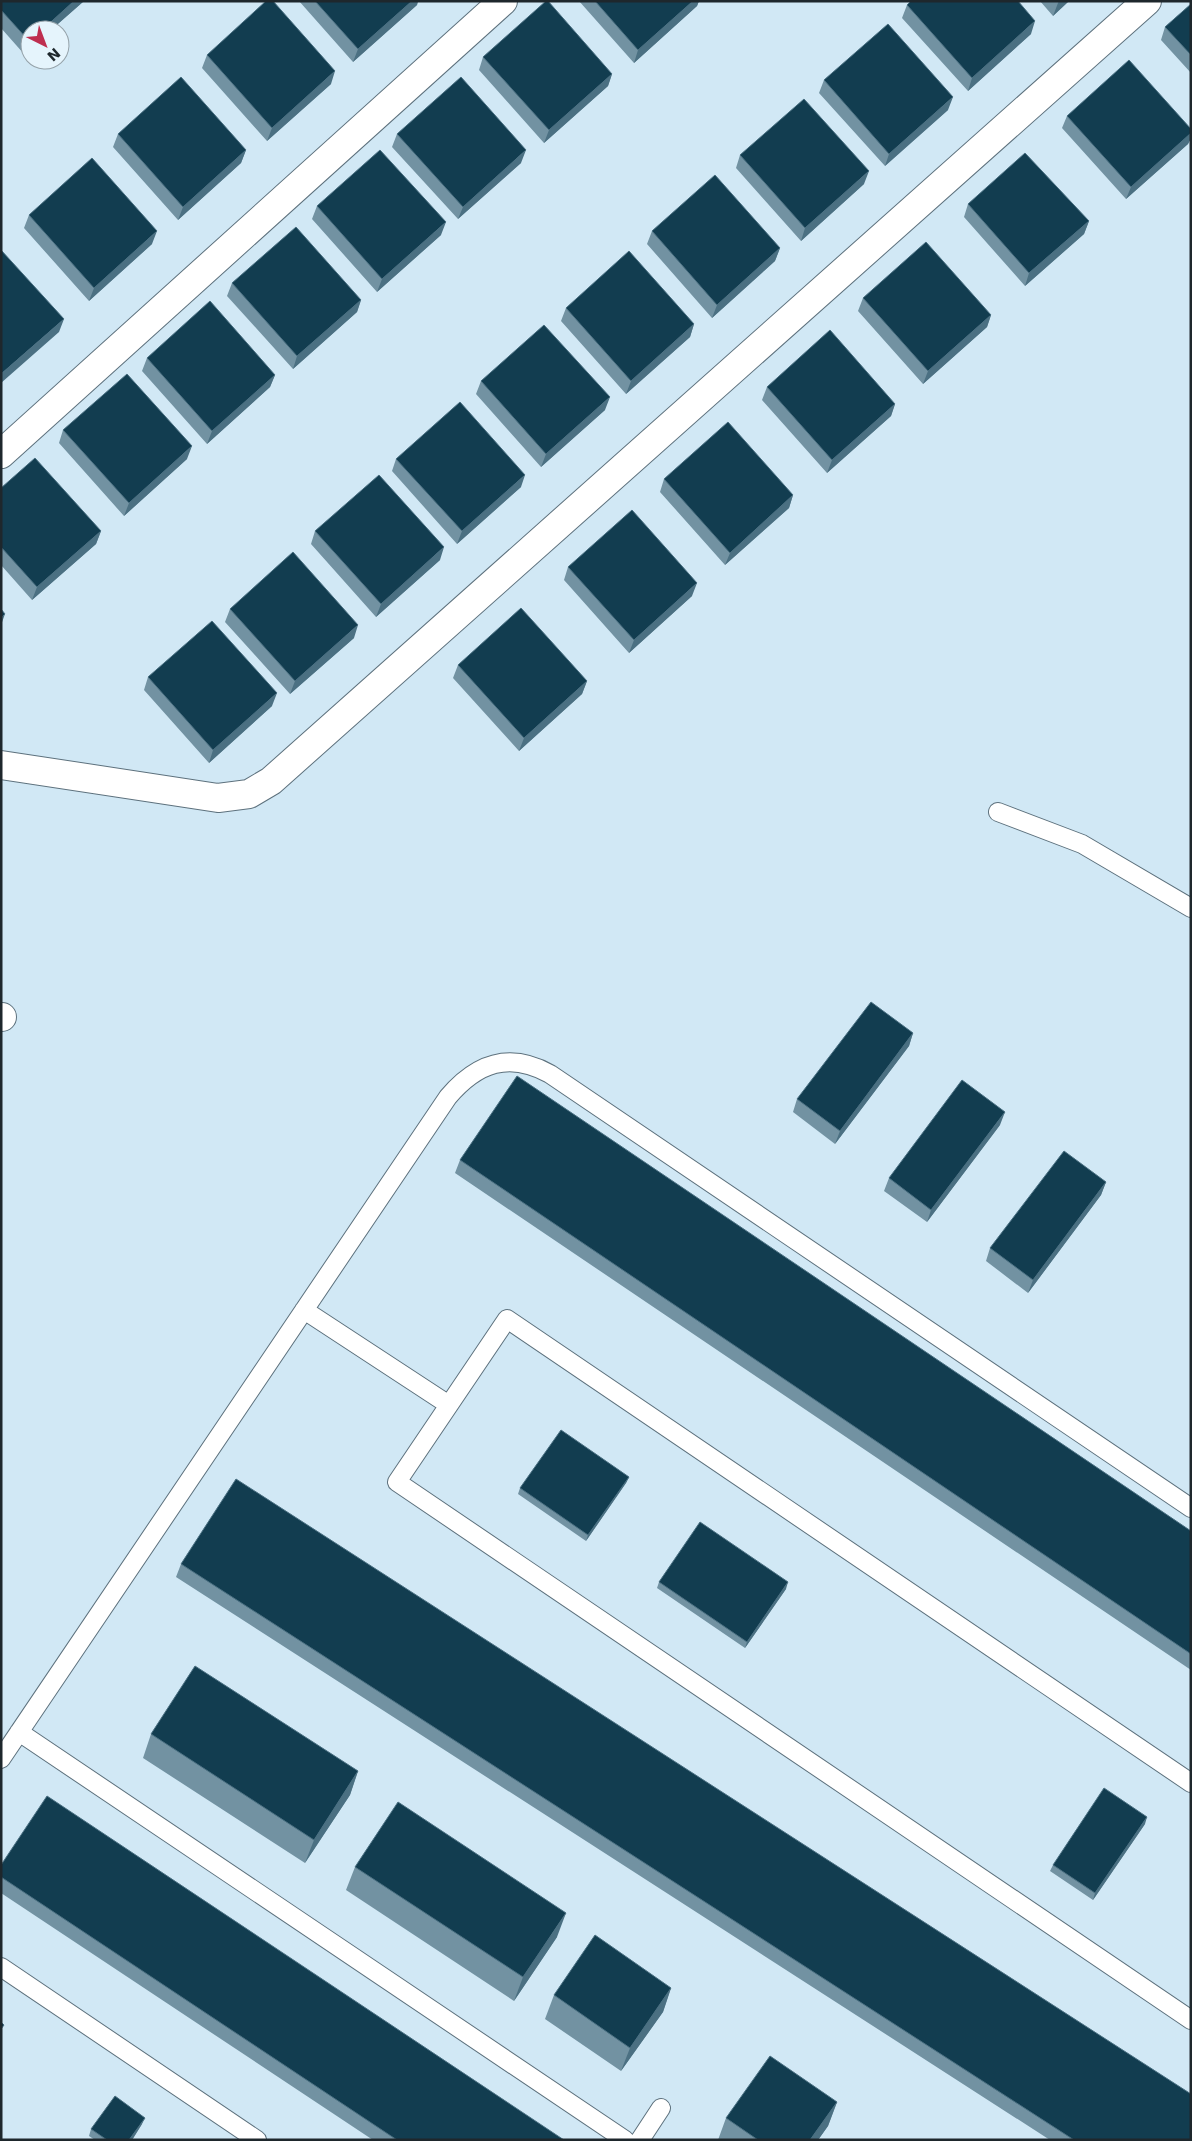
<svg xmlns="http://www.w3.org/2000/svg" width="1192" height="2141" font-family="'DejaVu Sans',sans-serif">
<rect width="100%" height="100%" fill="#d1e8f5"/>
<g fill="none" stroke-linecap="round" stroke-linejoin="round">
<g stroke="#5d717d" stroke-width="20">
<path id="lane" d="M998 812 1082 844 1191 908
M304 1310 449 1405
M19 1732 625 2140
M1 1759 448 1097C477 1063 509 1051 550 1074L1191 1508
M1191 1783 507 1319 397 1482 1191 2020
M1 1967 257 2140
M640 2140 661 2108"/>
</g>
<g stroke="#5d717d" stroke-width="30">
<path id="street" d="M1 454 503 1
M1 765 218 798 249 794 271 781 1147 1
M1 1017H2"/>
</g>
<use href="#lane" stroke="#fff" stroke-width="18"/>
<use href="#street" stroke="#fff" stroke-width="28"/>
</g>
<path fill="#7292a2" d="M1 1H84L51 30H30V49L24 54 1 28Z
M299 1H418L417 5 353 62Z
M579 1H699L697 6 634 63Z
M1040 1H1069L1053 16Z
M1191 4V73L1161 40 1165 27Z
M907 5 1031 34 968 91 902 18Z
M207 55 331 84 267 141 202 68Z
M483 57 612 74 608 86 544 143 479 70Z
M824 80 948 110 885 166 819 93Z
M1067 116 1191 129V138L1188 144 1126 199 1062 128Z
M118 134 246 150 241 163 178 220 113 147Z
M397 134 521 163 458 219 392 147Z
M740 155 864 184 801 241 736 168Z
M968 204 1089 221 1084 234 1025 286 964 217Z
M317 206 441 235 377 292 312 219Z
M29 215 152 244 89 301 24 228Z
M652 231 780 248 775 261 712 318 647 244Z
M232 283 361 300 357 312 293 369 227 296Z
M863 298 991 315 987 327 923 384 858 311Z
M566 308 694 324 690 337 626 394 561 321Z
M147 358 275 375 270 387 207 444 142 371Z
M481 381 605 410 541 467 476 394Z
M767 387 895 404 891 416 827 473 762 400Z
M63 430 187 459 124 516 59 443Z
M396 459 521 487 457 544 392 471Z
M664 479 793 495 789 508 725 565 660 492Z
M1 488 101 531 96 544 32 600 1 565Z
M315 531 440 560 376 617 311 544Z
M568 567 692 596 629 653 564 580Z
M230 609 354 638 290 694 225 622Z
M458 665 587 681 582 694 519 751 453 678Z
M148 677 272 706 209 763 144 690Z
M913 1033 909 1046 835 1144 793 1112 797 1099Z
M1000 1125 927 1222 884 1191 889 1178Z
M460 1160 1191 1531V1670L455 1173Z
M1106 1182 1101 1195 1028 1293 986 1261 990 1248Z
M629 1477 626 1483 586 1541 518 1494 520 1488Z
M181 1564 1191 2140H1050L176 1577Z
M659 1582 786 1589 745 1648 657 1588Z
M151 1734 358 1771 350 1795 305 1863 143 1758Z
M1145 1824 1093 1900 1050 1871 1053 1865Z
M1 1865 564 2140H373L1 1893Z
M355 1867 557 1937 514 2001 346 1890Z
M671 1988 663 2012 621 2071 545 2019 554 1995Z
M837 2102 828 2126 818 2140H718L726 2118Z
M142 2124 132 2140H95L89 2136 91 2129Z"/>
<path fill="#4b7082" d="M74 1H84L51 30H42Z
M412 1H418L417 5 353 62 358 49Z
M693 1H699L697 6 634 63 638 50Z
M1059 1H1069L1053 16 1058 3Z
M1035 21 1031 34 968 91 972 78Z
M30 40V49L24 54 29 41Z
M335 71 331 84 267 141 272 128Z
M612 74 608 86 544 143 549 130Z
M953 97 948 110 885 166 889 154Z
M1191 133V138L1188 144 1126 199 1131 187Z
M246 150 241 163 178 220 183 207Z
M526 150 521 163 458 219 463 207Z
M869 171 864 184 801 241 805 228Z
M1089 221 1084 234 1025 286 1029 273Z
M446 222 441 235 377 292 382 279Z
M157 231 152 244 89 301 94 288Z
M780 248 775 261 712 318 717 305Z
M361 300 357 312 293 369 297 356Z
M991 315 987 327 923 384 928 371Z
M64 319 59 332 1 383V374Z
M694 324 690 337 626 394 631 381Z
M275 375 270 387 207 444 212 431Z
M610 397 605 410 541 467 546 454Z
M895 404 891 416 827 473 832 460Z
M192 446 187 459 124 516 129 503Z
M525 475 521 487 457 544 462 531Z
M793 495 789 508 725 565 730 553Z
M101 531 96 544 32 600 37 587Z
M444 547 440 560 376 617 381 604Z
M697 583 692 596 629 653 634 640Z
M5 614 1 625V618Z
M358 625 354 638 290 694 295 681Z
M587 681 582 694 519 751 524 738Z
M277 693 272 706 209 763 213 750Z
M913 1033 909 1046 835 1144 840 1131Z
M1005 1112 1000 1125 927 1222 931 1210Z
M1106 1182 1101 1195 1028 1293 1033 1280Z
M629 1477 626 1483 586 1541 588 1535Z
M788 1582 786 1589 745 1648 747 1642Z
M358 1771 350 1795 305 1863 314 1840Z
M1147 1817 1145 1824 1093 1900 1095 1893Z
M566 1913 557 1937 514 2001 523 1977Z
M671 1988 663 2012 621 2071 630 2048Z
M837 2102 828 2126 818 2140H810Z
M145 2118 142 2124 132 2140H129Z"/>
<path fill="#123d50" stroke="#4b7082" d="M1 1H74L42 30H30V40L29 41 1 10Z
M266 1H273L335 71 272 128 207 55Z
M315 1H412L358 49Z
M546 1H548L612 74 549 130 483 57Z
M595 1H693L638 50Z
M911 1H1018L1035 21 972 78 907 5Z
M1191 4V55L1165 27Z
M888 24 953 97 889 154 824 80Z
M1129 60 1191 129V133L1131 187 1067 116Z
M181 77 246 150 183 207 118 134Z
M461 77 526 150 463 207 397 134Z
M804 99 869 171 805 228 740 155Z
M380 150 446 222 382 279 317 206Z
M1025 153 1089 221 1029 273 968 204Z
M92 158 157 231 94 288 29 215Z
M715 175 780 248 717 305 652 231Z
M296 227 361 300 297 356 232 283Z
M926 242 991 315 928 371 863 298Z
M1 250 64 319 1 374Z
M629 251 694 324 631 381 566 308Z
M210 301 275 375 212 431 147 358Z
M544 325 610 397 546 454 481 381Z
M830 330 895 404 832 460 767 387Z
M127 374 192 446 129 503 63 430Z
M460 402 525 475 462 531 396 459Z
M728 422 793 495 730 553 664 479Z
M35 458 101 531 37 587 1 547V488Z
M379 475 444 547 381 604 315 531Z
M632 510 697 583 634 640 568 567Z
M293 552 358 625 295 681 230 609Z
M521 608 587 681 524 738 458 665Z
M1 609 5 614 1 618Z
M212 621 277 693 213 750 148 677Z
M871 1002 913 1033 840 1131 797 1099Z
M517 1076 1191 1531V1654L460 1160Z
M962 1080 1005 1112 931 1210 889 1178Z
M1064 1151 1106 1182 1033 1280 990 1248Z
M561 1430 629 1477 588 1535 520 1488Z
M236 1479 1191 2094V2140H1074L181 1564Z
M700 1522 788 1582 747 1642 659 1582Z
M195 1666 358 1771 314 1840 151 1734Z
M1104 1788 1147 1817 1095 1893 1053 1865Z
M47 1796 564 2140H397L1 1877V1865Z
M398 1802 566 1913 523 1977 355 1867Z
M595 1935 671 1988 630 2048 554 1995Z
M1 2022 4 2025 1 2029Z
M770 2056 837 2102 810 2140H758L726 2118Z
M115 2096 145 2118 129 2140H107L91 2129Z"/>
<rect width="1192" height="2141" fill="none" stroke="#1e272c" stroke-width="5"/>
<g transform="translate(45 45) rotate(138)"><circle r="24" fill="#e5f4fc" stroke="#95a2a9"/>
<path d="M0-4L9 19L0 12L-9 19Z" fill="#be2e4f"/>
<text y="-8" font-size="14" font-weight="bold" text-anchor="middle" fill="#1e272c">N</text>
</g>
</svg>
